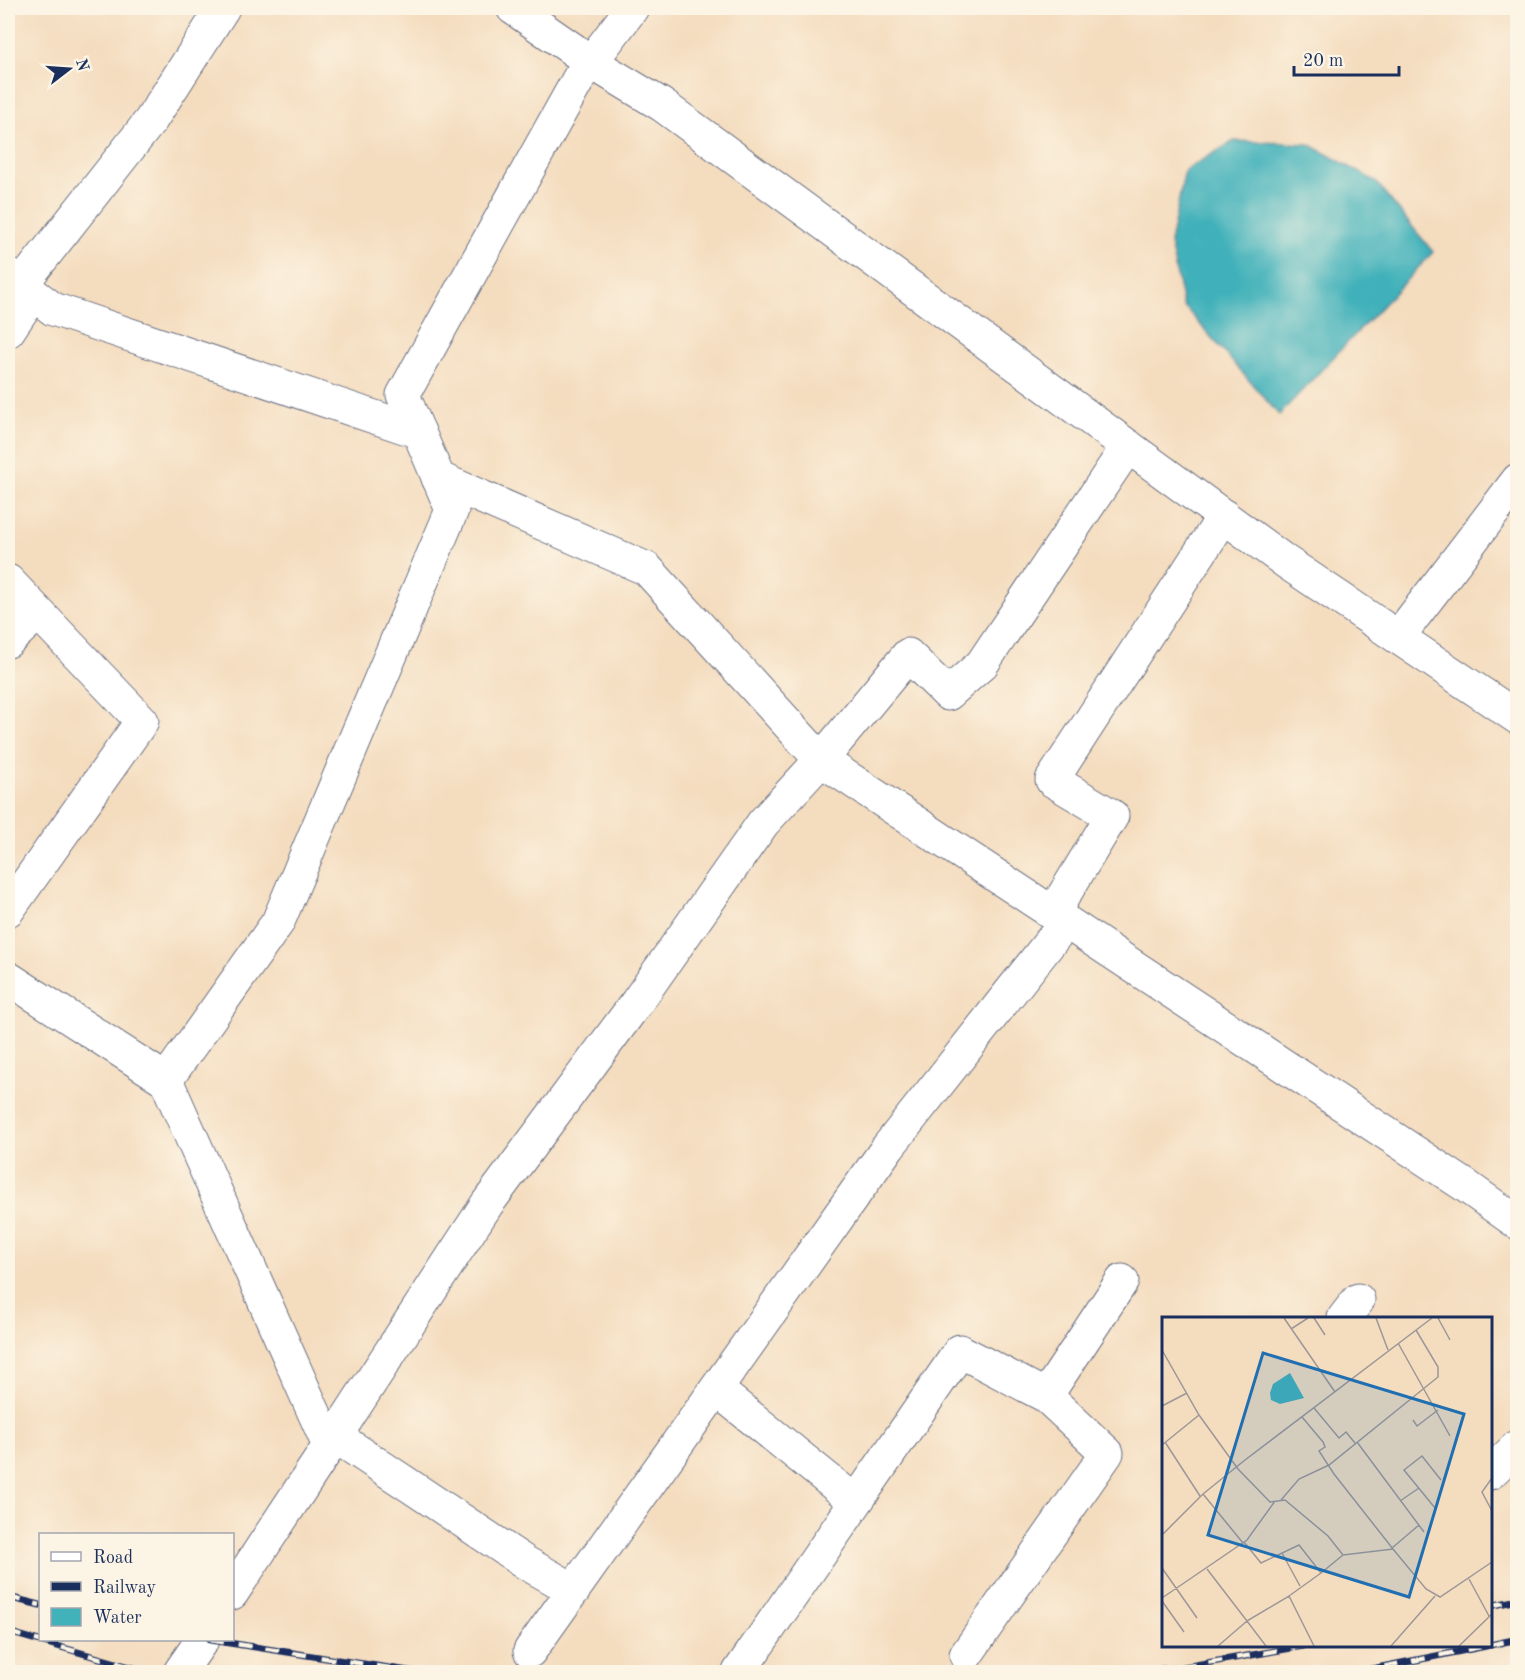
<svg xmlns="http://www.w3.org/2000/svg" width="1525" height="1680" font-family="'Old Standard TT',serif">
<rect width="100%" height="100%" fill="#fcf5e5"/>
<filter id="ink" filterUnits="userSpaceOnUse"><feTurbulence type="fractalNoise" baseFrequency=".0167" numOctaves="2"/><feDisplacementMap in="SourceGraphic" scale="12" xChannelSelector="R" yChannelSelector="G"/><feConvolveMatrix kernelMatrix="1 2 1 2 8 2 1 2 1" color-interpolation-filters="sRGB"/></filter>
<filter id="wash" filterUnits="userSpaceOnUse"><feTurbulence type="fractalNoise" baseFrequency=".008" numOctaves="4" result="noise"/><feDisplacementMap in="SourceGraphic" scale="24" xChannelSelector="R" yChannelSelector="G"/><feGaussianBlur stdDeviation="1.35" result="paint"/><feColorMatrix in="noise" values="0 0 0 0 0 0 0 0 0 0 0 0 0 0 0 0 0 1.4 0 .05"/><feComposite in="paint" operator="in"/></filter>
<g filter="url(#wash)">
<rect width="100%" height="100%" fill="#f4dcbe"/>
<path fill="#41b1ba" stroke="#2e708c" stroke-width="1.5" d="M1234 141 1309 144 1375 181 1433 252 1279 415 1183 305 1170 243 1185 170Z"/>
</g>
<g filter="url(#ink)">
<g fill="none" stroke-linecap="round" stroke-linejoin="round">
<g stroke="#676c80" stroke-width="35">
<path id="minor" d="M513 8 591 62 662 105 1286 562 1518 718
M8 275 53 309 419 432
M21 285 151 120 223 8
M8 331 33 294
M438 478 647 569 821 760 1466 1186 1518 1223
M8 581 142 721 8 910
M1398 637 1518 480
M8 641 37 614
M1053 913 1112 816 1052 780 1224 516
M8 978 166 1080
M1344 1318 1358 1300
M716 1389 856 1502
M1046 1396 1122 1281
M335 1436 526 1563 574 1590
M329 1446 487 1204 637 1002 763 823 821 760 908 655 948 694 982 664 1128 446
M1490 1473 1518 1446
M530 1651 888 1147 1066 922
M739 1672 960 1351 1046 1396 1107 1453 966 1655"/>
</g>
<g stroke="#676c80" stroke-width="35">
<path id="major" d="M232 1593 329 1446 166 1080 278 922 452 510 403 395 579 78 632 8
M180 1672 202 1640"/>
</g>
<use href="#minor" stroke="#fff" stroke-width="33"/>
<use href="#major" stroke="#fff" stroke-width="33"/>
<g stroke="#1b2f5e" stroke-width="7">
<path id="rail" d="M8 1597 40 1605
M1490 1606 1518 1600
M8 1632 148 1672
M210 1640 415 1672
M1490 1645 1518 1639
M1125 1672 1178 1668 1303 1646
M1357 1672 1486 1646"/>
</g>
<use href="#rail" stroke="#fcf5e5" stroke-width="4.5" stroke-dasharray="14" stroke-linecap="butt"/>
</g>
</g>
<g transform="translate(1162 1317)">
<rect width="330" height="330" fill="#f4dcbe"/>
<path d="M128 56 142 81 118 87 109 83 108 76 111 67Z" fill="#41b1ba"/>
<path fill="none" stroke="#9d9798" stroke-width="1.5" d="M122 1 173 75M152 1 163 18M214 1 226 33M276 1 288 23M129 12 146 1M236 26 288 119M0 33 37 98 76 152 108 185 123 183 166 219 181 238 231 232 264 272 278 280 330 245M0 89 25 76M152 91 177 121 184 115 193 126M140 100 161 125 163 130 157 134 172 157 231 232M251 103 255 109 276 93M3 125 38 179M195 125 262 215M0 128 37 98M330 161 320 175 330 194M41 177 81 226M119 183 137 162 167 148 276 60V50L254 13M238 184 257 171M273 191 242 153 260 139 279 163M0 218 41 177 83 143 270 1M82 225 99 246 137 228 159 256 181 238M230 231 257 208M120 236 138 269M0 251 35 301M45 252 85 304 127 279 152 329M307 262 327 299M127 279 159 256M0 281 85 223 113 184M0 284 22 315M56 329 85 304 104 329M229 329 273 279M297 329 330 297"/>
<path fill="#1f6fb2" fill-opacity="0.15" stroke="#1f6fb2" stroke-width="3" d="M101 36 302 97 247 280 46 218Z"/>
<rect width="330" height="330" fill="none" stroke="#1b2f5e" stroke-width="3"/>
</g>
<rect width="1525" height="1680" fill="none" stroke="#fcf5e5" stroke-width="30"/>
<rect x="39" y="1533" width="195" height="108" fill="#fcf5e5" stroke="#a2a6af" stroke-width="1.5"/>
<rect x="51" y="1552" width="30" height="9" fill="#ffffff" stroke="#a2a6af" stroke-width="1.5"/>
<text x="93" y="1563" font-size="18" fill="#1b2f5e">Road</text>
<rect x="51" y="1582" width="30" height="9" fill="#1b2f5e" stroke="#a2a6af" stroke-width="1.5"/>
<text x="93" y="1593" font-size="18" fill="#1b2f5e">Railway</text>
<rect x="51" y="1608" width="30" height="18" fill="#41b1ba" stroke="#a2a6af" stroke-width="1.5"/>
<text x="93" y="1623" font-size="18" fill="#1b2f5e">Water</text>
<g transform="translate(69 69) rotate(73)" stroke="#fcf5e5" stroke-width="4.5" paint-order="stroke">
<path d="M0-4.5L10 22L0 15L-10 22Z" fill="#1b2f5e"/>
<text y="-9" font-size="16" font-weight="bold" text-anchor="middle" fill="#1b2f5e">N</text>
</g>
<path d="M1294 66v9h105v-9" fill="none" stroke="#1b2f5e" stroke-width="3"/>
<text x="1303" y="66" font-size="18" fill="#1b2f5e" stroke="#fcf5e5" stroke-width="4.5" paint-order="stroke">20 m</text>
</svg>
